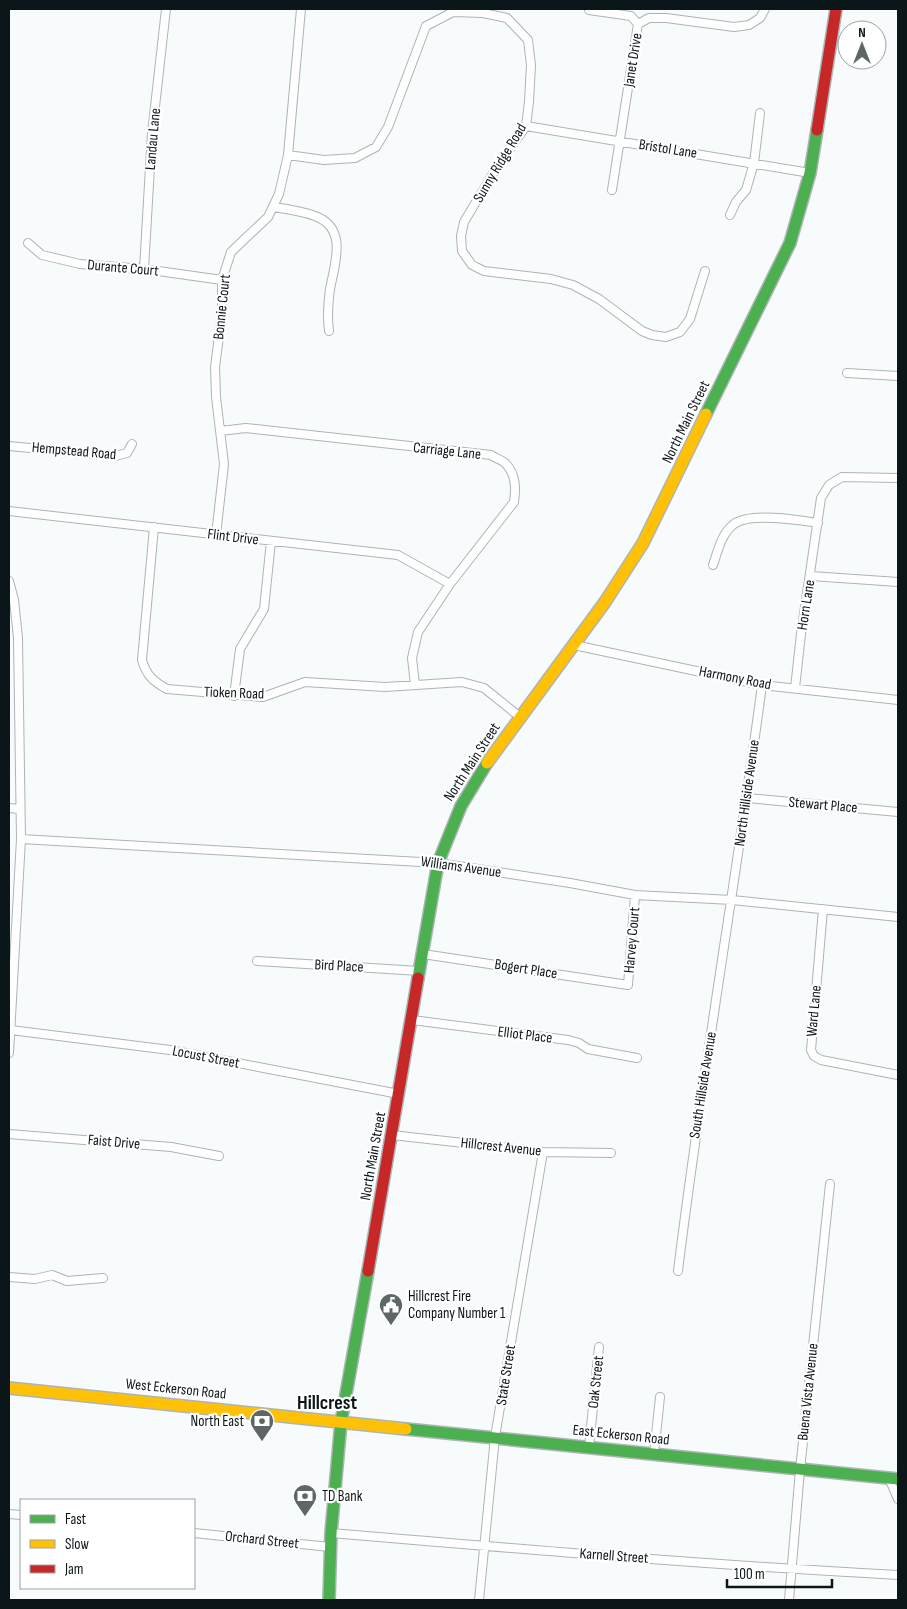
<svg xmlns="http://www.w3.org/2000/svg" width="907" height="1609" font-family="'Sofia Sans Condensed',sans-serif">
<rect width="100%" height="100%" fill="#f8fbfc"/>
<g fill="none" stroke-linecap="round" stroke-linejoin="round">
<g stroke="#adb4b6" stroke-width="10">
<path id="street" d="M589 10 631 16 638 24
M638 24 649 18H666L734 27 749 25 760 18 765 9
M526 126 810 173
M288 155 324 160 355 158 376 147 388 127 426 26 453 12 483 13 507 18 528 40 531 65 529 102 526 126 497 167 464 222 461 236 462 251 472 265 484 271 551 279 573 285 599 299 642 331 652 335 666 337 680 332 690 319 705 271
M612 190 638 24
M273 207C287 209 302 211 315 216 348 228 335 263 330 289 328 304 327 317 329 331
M730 215 736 202 746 190 754 163 760 113
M28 243 42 255 80 264 144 269 222 280
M144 269 152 133 166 9
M847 373 898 376
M220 431 246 428 491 455C495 458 502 460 505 463 516 474 516 488 514 502L450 584 418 632 412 658 415 685
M9 446 115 456 127 453 132 444
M9 511 398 555 450 584
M154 527 142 660C146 675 154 682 167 689L263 697 305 682 385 687 462 682 484 688 520 717
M216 535 224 464 216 397 215 367 222 313V280L231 252 268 217 279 194 288 155 301 9
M713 565C718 551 721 534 734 524 750 512 799 520 818 523
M811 576 898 582
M9 581 14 600 18 638 21 839 9 1053
M574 645 762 685 898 700
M795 688 801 634 821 498 829 485 842 477 898 478
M234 696 240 649 264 609 271 541
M747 798 898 812
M9 808 19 809
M21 839 438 863 570 883 635 895 732 900 898 917
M823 909 811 1050 814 1056 821 1060 898 1075
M423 954 628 985 635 895
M257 961 420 971
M412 1020 568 1040 579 1043 588 1049 637 1058
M11 1030 170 1050 399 1094
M9 1134 171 1147 219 1156
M392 1135 543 1152 611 1153
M678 1271C702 1075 736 881 762 685
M9 1277 35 1279 52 1275 67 1281 103 1278
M589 1447 599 1347
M654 1454 660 1397
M889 1478 898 1499
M9 1514 21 1515
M194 1533 330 1547
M331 1533C520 1549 709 1565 898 1575
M479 1600 495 1437 543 1152
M789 1600 800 1470 830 1184"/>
</g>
<g stroke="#adb4b6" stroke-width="14">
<path id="fast" d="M706 414 790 243 810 173 817 130
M418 978 438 863 461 806 487 763
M406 1429 898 1479
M329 1600 331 1533 341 1422 368 1271"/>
</g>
<g stroke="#adb4b6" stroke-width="14">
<path id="slow" d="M487 763 605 602 643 543 706 414
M9 1388 406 1429"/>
</g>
<g stroke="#adb4b6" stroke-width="14">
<path id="jam" d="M817 130 836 9
M368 1271 418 978"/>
</g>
<use href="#street" stroke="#fefeff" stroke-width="8"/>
<use href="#fast" stroke="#4caf50" stroke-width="11"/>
<use href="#slow" stroke="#ffc107" stroke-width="11"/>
<use href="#jam" stroke="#c62828" stroke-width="11"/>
</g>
<defs>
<g id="civic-pin" transform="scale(1.25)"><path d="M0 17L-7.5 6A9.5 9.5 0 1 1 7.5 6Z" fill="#5e6668" stroke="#fff"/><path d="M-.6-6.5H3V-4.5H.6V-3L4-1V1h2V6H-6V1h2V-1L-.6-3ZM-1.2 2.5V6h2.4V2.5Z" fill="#fff"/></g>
<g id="bank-pin" transform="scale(1.25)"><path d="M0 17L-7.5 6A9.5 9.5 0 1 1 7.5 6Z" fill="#5e6668" stroke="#fff"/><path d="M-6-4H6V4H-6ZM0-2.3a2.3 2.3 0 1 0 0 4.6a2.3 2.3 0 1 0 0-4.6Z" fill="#fff"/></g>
</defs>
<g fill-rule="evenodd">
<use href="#civic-pin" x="391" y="1305"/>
<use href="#bank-pin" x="262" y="1421"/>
<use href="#bank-pin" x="305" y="1496"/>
</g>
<g text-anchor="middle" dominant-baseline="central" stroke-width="4.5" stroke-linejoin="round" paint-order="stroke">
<g font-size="15" fill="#0b1619" stroke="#fff">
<text transform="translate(633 60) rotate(-81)">Janet Drive</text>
<text transform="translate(153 139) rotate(-85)">Landau Lane</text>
<text transform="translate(668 149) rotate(9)">Bristol Lane</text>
<text transform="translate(500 163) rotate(-59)">Sunny Ridge Road</text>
<text transform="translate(123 268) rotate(5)">Durante Court</text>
<text transform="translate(222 307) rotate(-84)">Bonnie Court</text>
<text transform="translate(686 422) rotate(-64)">North Main Street</text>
<text transform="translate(74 451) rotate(5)">Hempstead Road</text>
<text transform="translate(447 451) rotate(6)">Carriage Lane</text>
<text transform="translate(233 537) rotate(7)">Flint Drive</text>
<text transform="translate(806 605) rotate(-81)">Horn Lane</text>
<text transform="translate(735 678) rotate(11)">Harmony Road</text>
<text transform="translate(234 693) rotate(2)">Tioken Road</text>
<text transform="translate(472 762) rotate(-57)">North Main Street</text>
<text transform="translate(747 793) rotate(-82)">North Hillside Avenue</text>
<text transform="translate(823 805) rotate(5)">Stewart Place</text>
<text transform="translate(461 867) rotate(8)">Williams Avenue</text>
<text transform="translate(632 940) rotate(-85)">Harvey Court</text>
<text transform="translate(339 966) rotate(3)">Bird Place</text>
<text transform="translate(526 969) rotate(9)">Bogert Place</text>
<text transform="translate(814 1011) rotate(-85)">Ward Lane</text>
<text transform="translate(525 1035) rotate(7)">Elliot Place</text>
<text transform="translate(206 1057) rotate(11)">Locust Street</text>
<text transform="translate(703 1085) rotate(-81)">South Hillside Avenue</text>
<text transform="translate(114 1142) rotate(5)">Faist Drive</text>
<text transform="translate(501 1147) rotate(6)">Hillcrest Avenue</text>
<text transform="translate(373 1156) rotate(-80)">North Main Street</text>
<text transform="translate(506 1375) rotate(-81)">State Street</text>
<text transform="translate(596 1382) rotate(-84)">Oak Street</text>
<text transform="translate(176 1389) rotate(6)">West Eckerson Road</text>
<text transform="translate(808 1392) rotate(-84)">Buena Vista Avenue</text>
<text transform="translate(621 1435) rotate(6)">East Eckerson Road</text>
<text transform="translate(262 1540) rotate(6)">Orchard Street</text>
<text transform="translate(614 1556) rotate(4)">Karnell Street</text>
</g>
<g font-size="15" fill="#0b1619" stroke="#fff" text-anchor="start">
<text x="408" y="1296">Hillcrest Fire<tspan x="408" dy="17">Company Number 1</tspan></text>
<text x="244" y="1421" text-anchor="end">North East</text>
<text x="322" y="1496">TD Bank</text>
</g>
<g font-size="20" font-weight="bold" fill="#0b1619" stroke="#fff">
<text x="327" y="1403">Hillcrest</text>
</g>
</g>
<rect width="907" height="1609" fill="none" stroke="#0b1619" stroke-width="20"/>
<rect x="20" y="1499" width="175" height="90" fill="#ffffff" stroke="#9da2a3"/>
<rect x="30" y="1515" width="25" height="8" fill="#4caf50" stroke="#9da2a3"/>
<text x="65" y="1524" font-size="15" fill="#0b1619">Fast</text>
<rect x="30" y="1540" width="25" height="8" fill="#ffc107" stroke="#9da2a3"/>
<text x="65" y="1549" font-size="15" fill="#0b1619">Slow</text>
<rect x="30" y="1565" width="25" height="8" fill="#c62828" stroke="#9da2a3"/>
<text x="65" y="1574" font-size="15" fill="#0b1619">Jam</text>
<g transform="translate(862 45)"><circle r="24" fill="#ffffff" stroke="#9da2a3"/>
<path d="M0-4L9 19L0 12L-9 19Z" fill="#5e6668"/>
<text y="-8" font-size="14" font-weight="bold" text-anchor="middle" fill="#0b1619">N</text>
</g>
<path d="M727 1579v8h105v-8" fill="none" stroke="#0b1619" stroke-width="2.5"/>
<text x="734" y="1579" font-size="15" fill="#0b1619" stroke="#ffffff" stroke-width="4" paint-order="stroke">100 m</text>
</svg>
